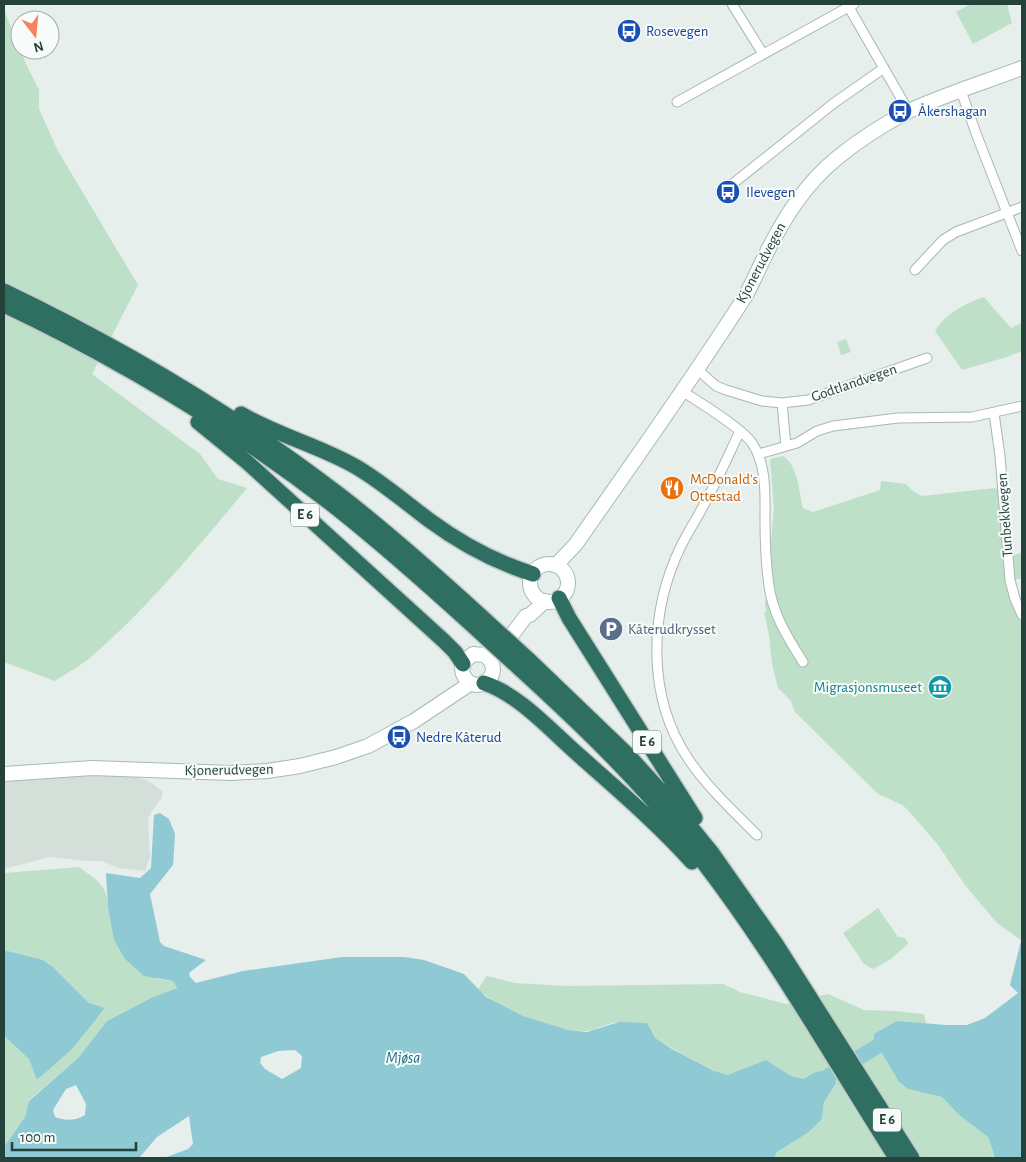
<svg xmlns="http://www.w3.org/2000/svg" width="1026" height="1162" font-family="'Alegreya Sans',sans-serif">
<rect width="100%" height="100%" fill="#e6efeb"/>
<path fill="#d4dfda" d="M99 774 134 776 149 781 163 792 161 799 152 811 148 819 150 856 145 871 118 868 102 861H87L50 857 4 869V782Z"/>
<path fill="#bfe0c8" d="M971 4H1007L1012 23 973 44 956 12Z
M4 10 27 66 39 90V109L58 151 138 285 92 374 200 454 218 479 247 488C198 547 148 608 90 658 80 666 67 673 55 681L4 662Z
M984 297 1011 328 1022 323V351L1007 357 962 370 935 331C945 314 965 303 984 297Z
M846 339 851 352 841 355 837 342Z
M783 456C798 465 799 492 803 508L813 512 880 490 881 481 906 484 913 491 922 496 995 488 999 491 1006 587 1022 623V941L997 923 965 885 938 845 907 809 902 805 878 794 795 712 791 701 778 688 772 664 769 635 764 612H766L765 605 774 508 770 459Z
M1022 553V578L1014 580 1011 555Z
M79 867C96 880 107 883 108 907L157 979 173 981 177 988 151 998 107 1021 79 1057 29 1100 25 1117 4 1147V1036L29 1059 38 1080 105 1009 89 1003 53 967 43 960 4 950V873Z
M878 908 898 937 905 938 908 944 891 959 873 969 864 964 843 933Z
M487 976 515 983 567 986 723 984 740 992 786 1004 828 994 864 1010 894 1011 924 1014 926 1024 897 1021 874 1040 899 1082 908 1089 942 1097 959 1115 988 1137 995 1158H774L777 1152 809 1132 822 1119 824 1102 835 1083 813 1073 804 1079 791 1076 766 1060C757 1064 736 1076 727 1075 717 1074 708 1067 699 1063 674 1050 649 1033 622 1023 611 1020 596 1031 585 1031 556 1032 498 1009 478 989Z"/>
<path fill="#8ec9d4" fill-rule="evenodd" d="M160 813 169 819 175 834 173 865 150 894 160 942 164 946 206 960 189 973 190 977 196 983 243 971 342 957H404L424 960 464 974 486 997 523 1016 568 1030 587 1032 619 1022 647 1023 655 1038 672 1049 714 1071 728 1075 766 1060 791 1076 804 1079 813 1073 826 1070 836 1083 824 1102 822 1119 809 1132 777 1152 774 1158H164L188 1149 193 1144 189 1116 157 1137 139 1158H4V1147L25 1117 29 1101 79 1057 107 1021 151 998 177 988 173 981 144 976 125 959 114 940 108 907 106 873 140 878 151 868 154 815ZM295 1050 302 1056 301 1068 282 1079 265 1069 260 1063 261 1057 278 1051ZM76 1085 86 1104 85 1115C75 1121 66 1121 55 1117L53 1110 66 1089Z
M1022 937V1158H995L988 1137 959 1115 942 1097 908 1089 899 1082 874 1040V1034L897 1021 946 1025H967L985 1018 1018 993 1010 985Z
M4 950 43 960 53 967 89 1003 105 1008 72 1049 37 1080 29 1059 4 1036Z"/>
<g fill="none" stroke-linecap="round" stroke-linejoin="round">
<path stroke="#8ec9d4" stroke-width="15" d="M830 1075 878 1046"/>
<g stroke="#a8b8b2" stroke-width="11">
<path id="street" d="M732 4 763 54
M847 4 909 112
M961 91 977 136 1022 251
M677 102 854 4
M730 186 834 103 884 68
M915 270 943 240 956 232 1022 207
M697 369 716 386 726 390 762 401 782 403 808 400 927 358
M682 391C699 402 742 428 752 443 767 465 765 495 765 521 765 542 766 565 769 586 773 615 788 638 803 662
M782 403 786 446
M994 413 1000 456 1010 580 1015 599 1022 615
M740 431C729 454 719 477 707 499 699 515 689 530 681 546 649 612 646 697 689 760 708 788 733 811 757 835
M759 454 797 443 817 431 833 426 898 418 972 417 1022 406"/>
</g>
<g stroke="#a4bbb3" stroke-width="16">
<path id="secondary" d="M530 583a19 19 0 1 1 38 0a19 19 0 1 1-38 0Z
M556 565 576 544C633 462 692 380 746 295 753 282 759 268 766 254 784 218 805 184 837 158 859 140 884 124 909 111 946 94 985 82 1022 68
M503 650 508 640 526 616 530 615 545 601
M484 655C509 672 475 699 464 676 461 671 462 666 465 661L473 654 484 655 505 641
M4 774 92 768 231 773 267 771 300 766 336 757 368 746 414 721 471 683"/>
</g>
<g stroke="#c2cac8" stroke-width="18">
<path id="highway" d="M4 291C123 348 236 415 341 496 390 534 436 575 482 617
M4 305C120 360 232 427 334 506 382 544 427 584 472 625
M241 414C278 436 321 446 358 468 383 483 405 502 429 520 460 543 495 562 533 574
M198 422 247 462 444 641 455 652 463 664
M559 598 569 618 695 818
M528 659 628 755 668 799 712 853 776 944 912 1158
M519 668C578 722 635 776 685 839 765 938 828 1051 896 1158
M484 683C520 695 552 732 581 757 619 791 658 824 692 862"/>
</g>
<use href="#street" stroke="#fff" stroke-width="9"/>
<use href="#secondary" stroke="#fff" stroke-width="14"/>
<use href="#highway" stroke="#2f6f62" stroke-width="15"/>
<g stroke="#c2cac8" stroke-width="18" stroke-linecap="butt">
<path id="highway-bridge" d="M482 617 528 659
M472 625 519 668"/>
</g>
<use href="#highway-bridge" stroke="#2f6f62" stroke-width="15"/>
</g>
<defs>
<g id="bus-disc" transform="scale(1.25)"><circle r="9.5" fill="#1a4fb4" stroke="#f7fbf9"/><path d="M-5-6H5V4H4V6H2V4H-2V6H-4V4H-5ZM-3.5-4V0h7V-4ZM-3.5 1.2v1.5H-2V1.2ZM2 1.2v1.5H3.5V1.2Z" fill="#fff"/></g>
<g id="restaurant-disc" transform="scale(1.25)"><circle r="9.5" fill="#e8710a" stroke="#f7fbf9"/><path d="M-5-6h1v4h1v-4h1v4h1v-4h1v5L-1.5 .5V6h-2V.5L-5-1ZM5-6V6H3V1.5H1.5Q1.5-4 5-6Z" fill="#fff"/></g>
<g id="parking-disc" transform="scale(1.25)"><circle r="9.5" fill="#5c6f8a" stroke="#f7fbf9"/><path d="M-3.5-5.5H1a3.5 3.5 0 0 1 0 7H-1V5.5H-3.5ZM-1-3.4V-.6H.8a1.4 1.4 0 0 0 0-2.8Z" fill="#fff"/></g>
<g id="museum-disc" transform="scale(1.25)"><circle r="9.5" fill="#0f9aa8" stroke="#f7fbf9"/><path d="M0-6L6-3V-2H-6V-3ZM-5-1h2V3h-2ZM-1-1h2V3h-2ZM3-1h2V3H3ZM-6 4H6V6H-6Z" fill="#fff"/></g>
</defs>
<g fill-rule="evenodd">
<use href="#bus-disc" x="629" y="31"/>
<use href="#bus-disc" x="900" y="111"/>
<use href="#bus-disc" x="728" y="192"/>
<use href="#restaurant-disc" x="672" y="488"/>
<use href="#parking-disc" x="611" y="629"/>
<use href="#museum-disc" x="940" y="687"/>
<use href="#bus-disc" x="399" y="737"/>
</g>
<g text-anchor="middle" dominant-baseline="central" stroke-width="4" stroke-linejoin="round" paint-order="stroke">
<g fill="#f7fbf9" stroke="#637a73" stroke-width="1">
<rect x="291" y="503.5" width="28" height="23" rx="4"/>
<rect x="633" y="730.5" width="28" height="23" rx="4"/>
<rect x="873" y="1108.5" width="28" height="23" rx="4"/>
</g>
<g font-size="14" font-weight="bold" fill="#24423a">
<text x="305" y="515">E 6</text>
<text x="647" y="742">E 6</text>
<text x="887" y="1120">E 6</text>
</g>
<g font-size="15" fill="#164399" stroke="#f7fbf9" text-anchor="start">
<text x="646" y="31">Rosevegen</text>
<text x="918" y="111">Åkershagan</text>
<text x="746" y="192">Ilevegen</text>
<text x="416" y="737">Nedre Kåterud</text>
</g>
<g font-size="15" fill="#24423a" stroke="#f7fbf9">
<text transform="translate(761 263) rotate(-62)">Kjonerudvegen</text>
<text transform="translate(854 383) rotate(-19)">Godtlandvegen</text>
<text transform="translate(1005 515) rotate(-94)">Tunbekkvegen</text>
<text transform="translate(229 770) rotate(-1)">Kjonerudvegen</text>
</g>
<g font-size="15" fill="#c56008" stroke="#f7fbf9" text-anchor="start">
<text x="690" y="479">McDonald's<tspan x="690" dy="17">Ottestad</tspan></text>
</g>
<g font-size="15" fill="#4e5e75" stroke="#f7fbf9" text-anchor="start">
<text x="628" y="629">Kåterudkrysset</text>
</g>
<g font-size="15" fill="#0d838f" stroke="#f7fbf9" text-anchor="end">
<text x="922" y="687">Migrasjonsmuseet</text>
</g>
<g font-size="16" font-style="italic" fill="#1c6f80" stroke="#f7fbf9">
<text x="403" y="1058">Mjøsa</text>
</g>
</g>
<rect width="1026" height="1162" fill="none" stroke="#24423a" stroke-width="10"/>
<g transform="translate(35 35) rotate(164)"><circle r="24" fill="#f7fbf9" stroke="#a3b1ad"/>
<path d="M0-4L9 19L0 12L-9 19Z" fill="#f4845f"/>
<text y="-8" font-size="14" font-weight="bold" text-anchor="middle" fill="#24423a">N</text>
</g>
<path d="M12 1142v8h124v-8" fill="none" stroke="#24423a" stroke-width="2.5"/>
<text x="20" y="1142" font-size="15" fill="#24423a" stroke="#f7fbf9" stroke-width="4" paint-order="stroke">100 m</text>
</svg>
